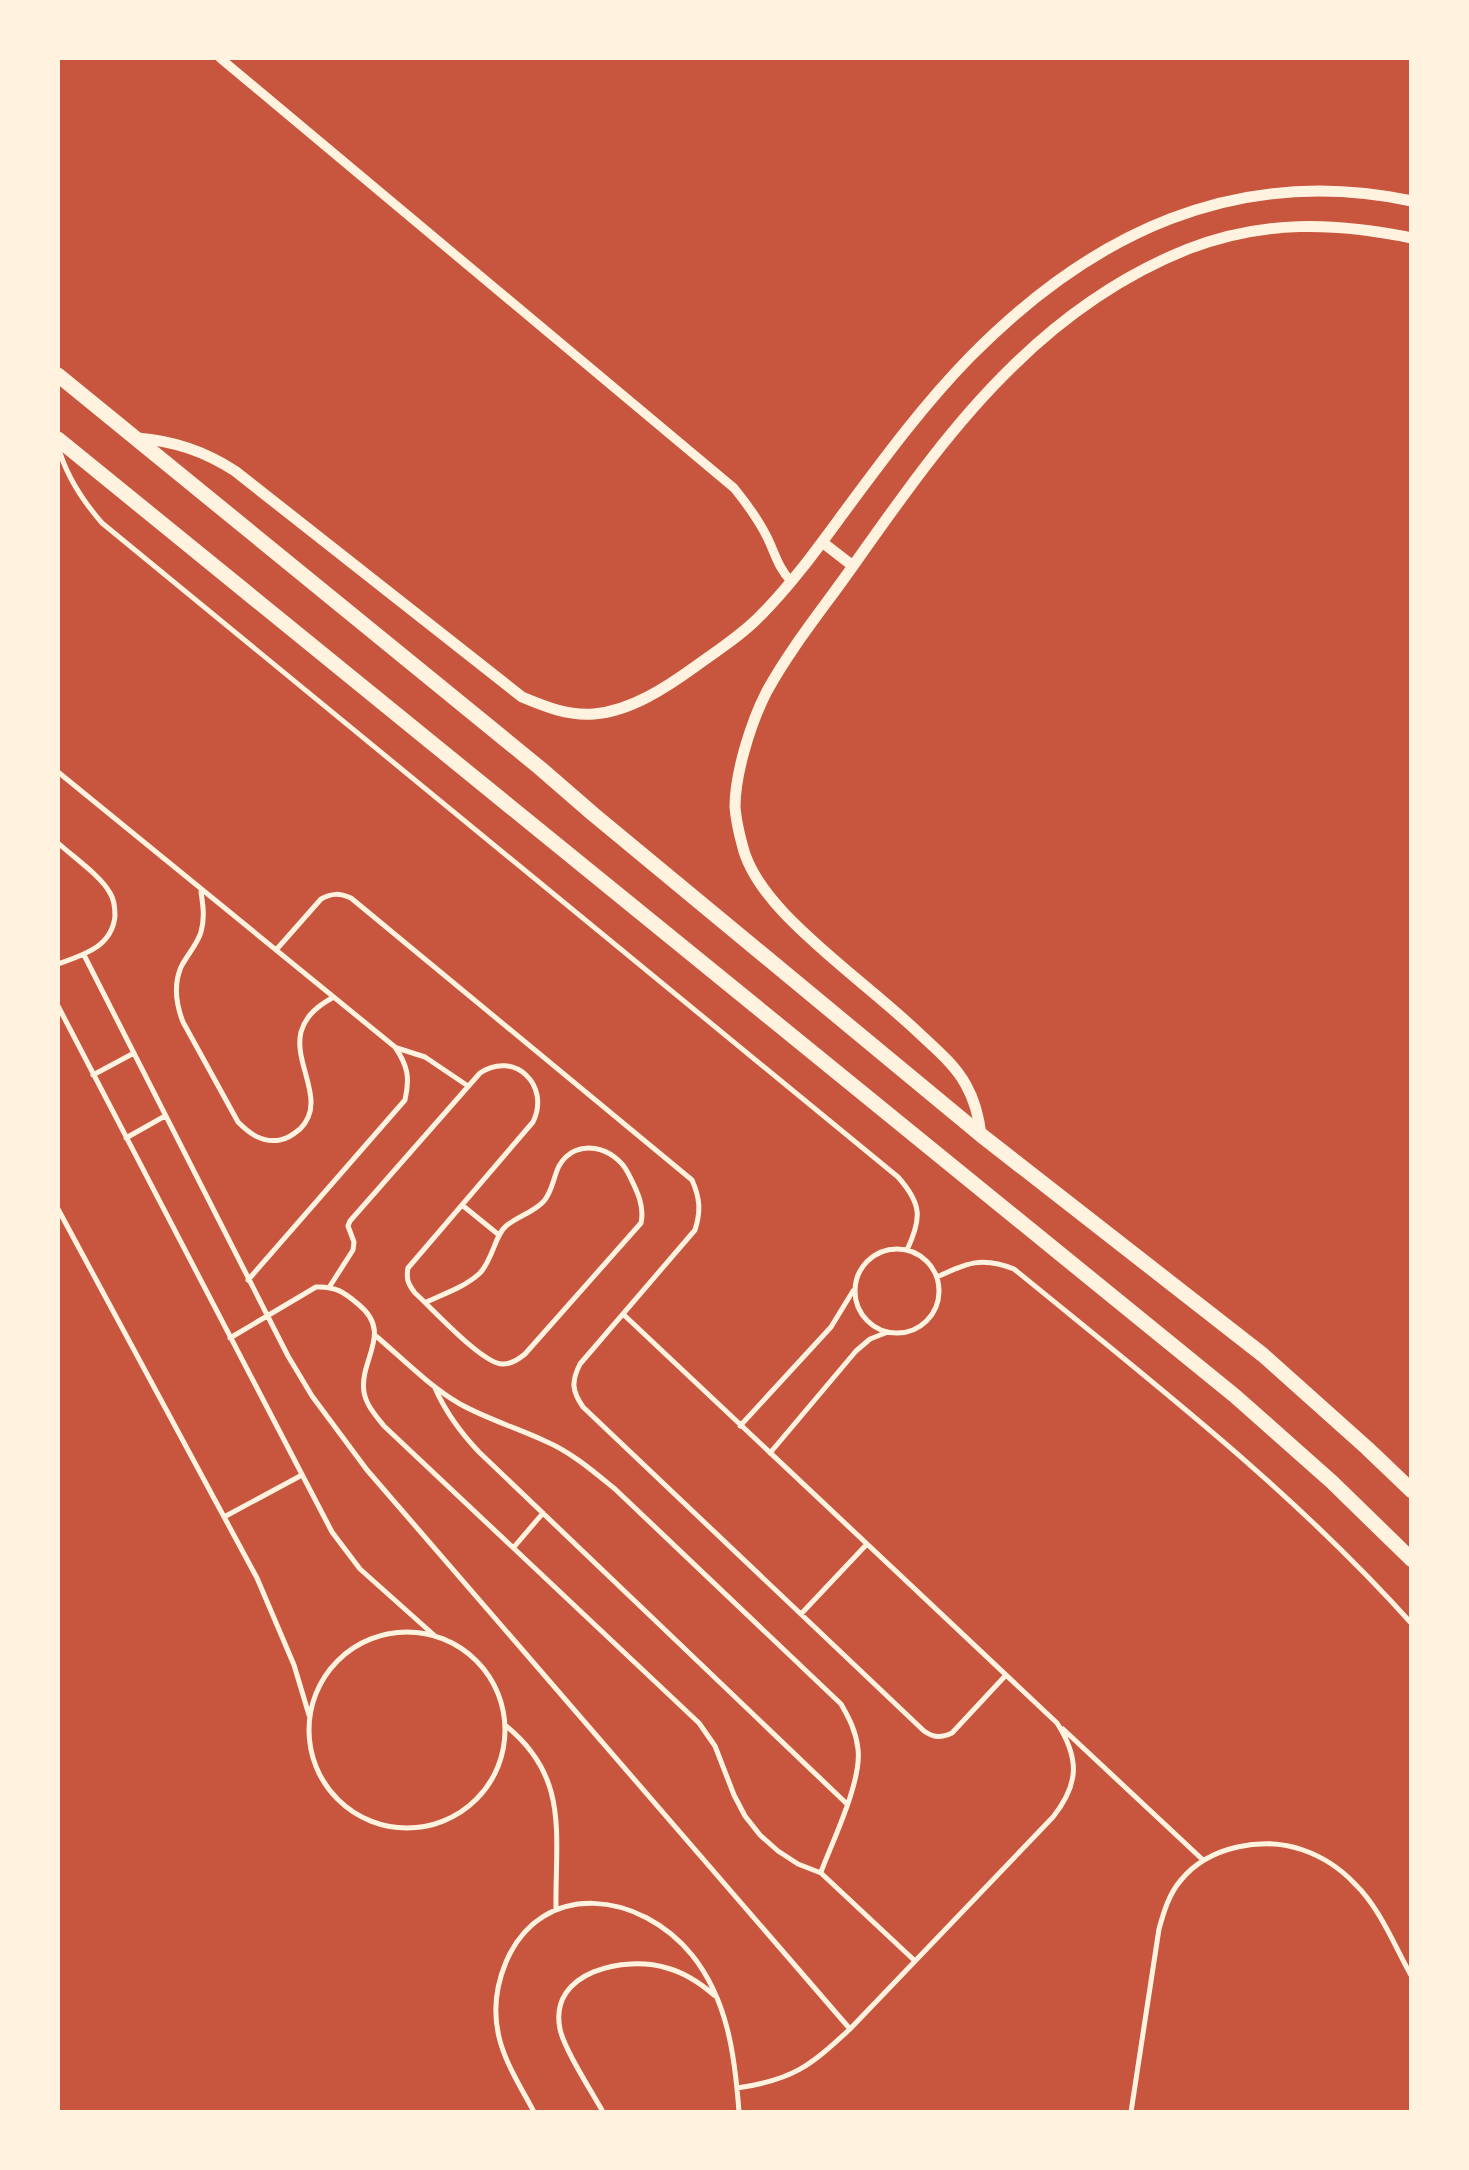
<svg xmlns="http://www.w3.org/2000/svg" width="1469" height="2170" font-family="'Public Sans',sans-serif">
<rect width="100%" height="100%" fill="#c8553d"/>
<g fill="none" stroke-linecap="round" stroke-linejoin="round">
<path stroke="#fff3e0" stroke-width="5" d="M58 446C66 476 82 500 102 523L898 1177C922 1204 922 1218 907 1250
M58 772 395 1047C408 1066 410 1078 405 1100L248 1280
M58 843C72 856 101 876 110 893 114 899 115 909 115 916 112 947 83 955 58 964
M201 892C203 905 205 918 201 932 197 945 187 955 181 967 173 986 176 1004 183 1022L238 1122C250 1134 262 1143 280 1140 287 1139 294 1134 300 1129 328 1101 293 1065 301 1032 306 1015 318 1006 332 998
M276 950 321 899C332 893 339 893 351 898L692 1180C700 1198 701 1211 695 1230L580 1364C571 1382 572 1391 583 1407L924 1731C934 1738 941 1738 952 1733L1006 1675
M84 955 288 1356 312 1396 367 1470 850 2029
M58 1006 332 1532 360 1569 435 1636
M397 1048 425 1057 468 1086
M93 1075 134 1053
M126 1138 165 1116
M462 1205 499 1235
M58 1209 257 1578 294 1665 309 1715
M855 1291a42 42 0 1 1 84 0a42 42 0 1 1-84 0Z
M937 1277C967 1263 982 1256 1014 1269 1152 1382 1292 1490 1412 1624
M330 1286 353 1250 354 1242 348 1226 350 1221 480 1073C514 1050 551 1085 533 1122L408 1268C406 1279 408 1284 415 1293 432 1308 483 1365 503 1364 512 1364 519 1359 525 1354L641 1223C645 1205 636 1189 628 1173 615 1147 576 1136 559 1166 553 1178 553 1190 544 1201 533 1213 518 1216 506 1226 495 1235 493 1259 480 1273 465 1287 444 1294 426 1302
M623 1314 1057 1723C1080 1759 1079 1784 1053 1817L850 2029C810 2066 793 2080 737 2088
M376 1336C403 1359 429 1386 460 1404 487 1419 517 1428 545 1441 571 1452 593 1471 615 1489L841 1704C849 1718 856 1731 858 1749 862 1781 833 1840 821 1872
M230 1338 316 1287C335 1286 344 1292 358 1304 394 1333 359 1359 364 1392 366 1405 376 1416 384 1426L699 1723 715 1746 734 1795 745 1816 760 1835 778 1851 798 1864 821 1873 915 1961
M435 1388C446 1413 460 1432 479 1452L847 1804
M740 1426 831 1327 853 1291
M770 1453 856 1351 870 1339 888 1332
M224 1517 302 1475
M514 1547 543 1513
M801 1614 867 1544
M309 1730a98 98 0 1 1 196 0a98 98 0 1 1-196 0Z
M505 1725C570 1777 555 1834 556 1909
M1063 1729 1203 1860
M534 2112C522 2089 505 2063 499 2037 493 2012 496 1986 506 1962 542 1878 641 1892 692 1955 728 2000 735 2057 739 2112
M603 2112C592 2092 564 2049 560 2029 548 1971 626 1955 667 1968 686 1973 700 1983 714 1995
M1131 2112 1159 1929C1164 1911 1169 1894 1181 1880 1209 1846 1263 1836 1303 1850 1323 1857 1341 1869 1355 1884 1380 1908 1395 1947 1412 1977"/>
<path stroke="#fff3e0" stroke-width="9" d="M220 58 734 488C747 504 758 519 767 537 775 553 778 568 791 581"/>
<path stroke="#fff3e0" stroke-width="11" d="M137 438C174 441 204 451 235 471L522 697C546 707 568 716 594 714 631 711 667 687 696 666 718 650 742 635 761 615 791 585 817 549 842 515 882 461 923 405 970 357 1092 233 1236 164 1412 201
M822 542 853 566
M981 1135C979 1118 975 1101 966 1085 955 1065 937 1050 921 1035 877 993 827 958 785 914 767 895 748 871 742 844 739 833 736 819 735 807 735 773 751 722 767 691 790 649 821 611 848 573 899 501 950 427 1013 366 1063 317 1123 275 1188 249 1263 220 1334 222 1412 238"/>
<path stroke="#fff3e0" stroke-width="15" d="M58 375 540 768 593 814 981 1135 1263 1355 1367 1448 1412 1491
M58 439 1235 1396 1332 1482 1412 1560"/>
</g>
<rect width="1469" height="2170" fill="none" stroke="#fff3e0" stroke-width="120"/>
</svg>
